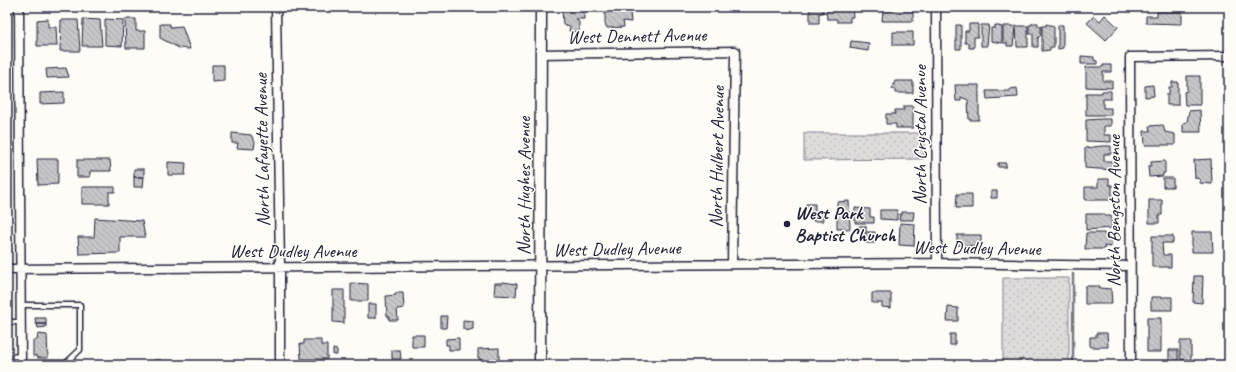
<svg xmlns="http://www.w3.org/2000/svg" width="1236" height="372" font-family="Caveat,sans-serif">
<defs>
<pattern id="grass-dots" width="8" height="8" patternUnits="userSpaceOnUse"><rect width="8" height="8" fill="#dddcdb"/><path d="M2 2h.1M6 6h.1" fill="none" stroke="#bdbcbd" stroke-width="1.8" stroke-linecap="round"/></pattern>
<pattern id="building-back-hatch" width="6" height="6" patternUnits="userSpaceOnUse"><rect width="6" height="6" fill="#c6c6c8"/><path d="M-1 5l2 2M0 0l6 6M5-1l2 2" fill="none" stroke="#aaaaad"/></pattern>
</defs>
<rect width="100%" height="100%" fill="#fdfcf7"/>
<filter id="ink" filterUnits="userSpaceOnUse"><feTurbulence type="fractalNoise" baseFrequency=".025" numOctaves="2"/><feDisplacementMap in="SourceGraphic" scale="8" xChannelSelector="R" yChannelSelector="G"/><feConvolveMatrix kernelMatrix="1 2 1 2 8 2 1 2 1" color-interpolation-filters="sRGB"/></filter>
<g filter="url(#ink)">
<path fill="url(#grass-dots)" stroke="#807f8b" d="M804 133H924V159L804 160Z
M1003 278H1069V365H1003Z
M292 362H409V365H292Z"/>
<g fill="none" stroke-linecap="round" stroke-linejoin="round">
<path stroke="#787885" stroke-width="2.5" d="M1073 274V365"/>
</g>
<path fill="url(#building-back-hatch)" stroke="#22223b" d="M810 7H823V13H819V23H810Z
M840 7 852 8 853 17H850V22H837V19H827L826 9 840 8Z
M895 7 913 8V21H882L883 10H895Z
M959 7H974V8H959Z
M1000 7H1021V9L1000 8Z
M584 8V19H576L579 22V32L569 31 570 26 563 25 562 9Z
M627 11 630 12 631 22 623 21 624 27 607 28 605 24V12Z
M1157 12H1182V24L1146 23V16H1157Z
M1105 15 1118 27 1106 40 1087 23 1094 16 1100 21Z
M48 19V27H56L57 46H37V20Z
M83 19 100 20 102 46H82Z
M105 19 123 20 122 46 105 45Z
M125 19H136V31H145V48H126Z
M61 20H78L80 51H60Z
M1032 23H1038V26H1041V35L1038 38V47H1033V34H1029V25H1032Z
M160 24H170V27L182 26 190 49 179 48 160 38Z
M969 24H978V37H974V48H969V43H965V31H969Z
M1046 24 1054 26V47H1050V50L1042 51V26H1046Z
M956 25H961V49H956Z
M981 25H989L987 46H981Z
M995 25 1002 27V43L991 41V28H995Z
M1058 25H1063V48L1058 49Z
M1003 26H1013L1015 27 1013 46H1007V43H1003Z
M1016 26H1028V47H1017Z
M893 32H913V45H893Z
M851 41 869 43 868 51 850 48Z
M1081 56 1094 57V60L1097 61V64H1081Z
M212 65H224V81L212 82Z
M1103 65H1111V72H1103V81H1112V88L1086 87V67H1103Z
M66 68 69 77 47 78 46 69Z
M1187 76H1200V105H1185L1184 92 1187 91Z
M895 81H913V93H895V89H892Z
M1172 82H1178V105H1167V94H1169V87H1172Z
M955 85H979V120H969L968 100 961 97V101H956Z
M1153 85 1154 96 1145 97V86Z
M1017 88 1018 97 987 99 986 91H1010V89Z
M1102 91H1111V99H1103V108H1111V115H1086V93H1102Z
M64 92V103L40 104V93Z
M904 106H913V128H896V124H886V114H895V110H904Z
M1200 110 1201 132H1183V123L1187 122 1189 111Z
M1102 119H1111V126H1104V135H1111V142L1086 141V120Z
M1163 125 1165 132 1175 134V145H1145L1144 131H1150L1149 126Z
M232 133 251 135 255 142 254 149 237 148 238 143H232Z
M1102 146H1111V154H1104V161H1112V170L1085 168V148Z
M37 159H58V184L38 185Z
M1211 159 1212 184 1200 183V179L1195 178 1194 160Z
M77 160H110L111 171H90V177H77Z
M1165 161V173H1163V176L1149 177 1148 166H1151V162Z
M168 162 186 163 185 175H168Z
M998 163H1006V167H998Z
M134 169H144V177H134Z
M134 177H144L143 187H134Z
M1163 178H1173V187H1163Z
M1098 179H1109V185H1112V200H1085V187H1098Z
M82 187H115V192H109V204H82Z
M991 191H997V198H991Z
M957 194H972V208H956Z
M1149 200H1162V215H1159V223H1149Z
M849 201 850 229H837V202Z
M806 204H815V213H823V221H813V217H805Z
M855 208 870 209V217H874V223H855Z
M880 210H897V220L880 219Z
M902 212H914L913 220H899L900 214 902 215Z
M1086 214H1104V216H1111L1112 228 1086 230Z
M95 218 142 221 145 237H120V253L79 254 78 237H94Z
M900 223 915 224 914 246 899 245Z
M859 226H866V232H875V243H866V233H859Z
M1192 232H1212L1213 252H1192Z
M1086 233H1104L1105 236H1111V247L1104 246 1105 249H1085Z
M957 235H981V246L957 245Z
M1152 236H1173V243H1162L1163 255H1171V267H1152Z
M1194 276H1203L1202 303 1193 302Z
M503 282 517 284 516 296 494 295 495 283H503Z
M351 283 368 284V301H351Z
M1085 286H1100L1099 288 1111 289 1112 304H1085Z
M333 290H344V323L333 322Z
M395 293H403L404 308 397 309 398 320H389V316H387L386 296 396 295Z
M872 293H891V308L882 307V303H872Z
M1151 297H1172V310H1151Z
M368 304H376V318H368Z
M948 307 958 308V321H947Z
M441 316H447L446 328H441Z
M35 318H46V324H36Z
M1147 318H1161V352H1147Z
M463 320 473 321V329L466 331V329H463Z
M37 324H46V327L38 328Z
M1096 333H1107L1108 347H1090V337H1096Z
M38 334 47 335 48 358H38L37 356H33V340H37Z
M950 334H955V345H950Z
M412 335H424V347H412Z
M459 338V350H449V345H446V339Z
M304 340H321V345H327V359H301L300 344H304Z
M1180 341H1191V360L1180 359Z
M499 348V362L480 363V358H478V349Z
M333 349 337 350V355H333Z
M392 350H400L401 359H392Z
M1169 350H1178V363H1169Z
M983 359H989V365H983Z
M154 360H161V365H154Z"/>
<g fill="none" stroke-linecap="round" stroke-linejoin="round">
<g stroke="#22223b" stroke-width="7">
<path id="service" d="M21 305H80V350L64 365
M7 322H20
M7 357 21 356"/>
</g>
<g stroke="#22223b" stroke-width="11">
<path id="minor" d="M19 7 21 365
M276 7 280 267V365
M936 7 937 263
M541 54 735 51 732 264
M7 269 937 263 1130 266
M1131 365 1130 57 1229 56"/>
</g>
<g stroke="#22223b" stroke-width="13">
<path id="tertiary" d="M540 365 541 7"/>
</g>
<use href="#service" stroke="#fdfcf7" stroke-width="4"/>
<use href="#minor" stroke="#fdfcf7" stroke-width="8"/>
<use href="#tertiary" stroke="#fdfcf7" stroke-width="10"/>
</g>
</g>
<circle fill="#22223b" stroke="#fdfcf7" stroke-width="1.5" cx="787" cy="224" r="4"/>
<g text-anchor="middle" dominant-baseline="central" stroke-width="3" stroke-linejoin="round" paint-order="stroke">
<g font-size="19" fill="#22223b" stroke="#fdfcf7">
<text transform="translate(637 36) rotate(-1)">West Dennett Avenue</text>
<text transform="translate(920 135) rotate(-90)">North Crystal Avenue</text>
<text transform="translate(262 150) rotate(-91)">North Lafayette Avenue</text>
<text transform="translate(717 157) rotate(-89)">North Hulbert Avenue</text>
<text transform="translate(524 186) rotate(-90)">North Hughes Avenue</text>
<text transform="translate(1114 211) rotate(-90)">North Bengston Avenue</text>
<text transform="translate(977 248) rotate(1)">West Dudley Avenue</text>
<text transform="translate(617 249) rotate(-1)">West Dudley Avenue</text>
<text x="293" y="251">West Dudley Avenue</text>
</g>
<g font-size="19" font-weight="bold" fill="#22223b" stroke="#fdfcf7" text-anchor="start">
<text x="795" y="213">West Park<tspan x="795" dy="22">Baptist Church</tspan></text>
</g>
</g>
<rect width="1236" height="372" fill="none" stroke="#fdfcf7" stroke-width="24"/>
<rect x="12" y="12" width="1212" height="348" fill="none" stroke="#22223b" stroke-width="1.5" filter="url(#ink)"/>
</svg>
